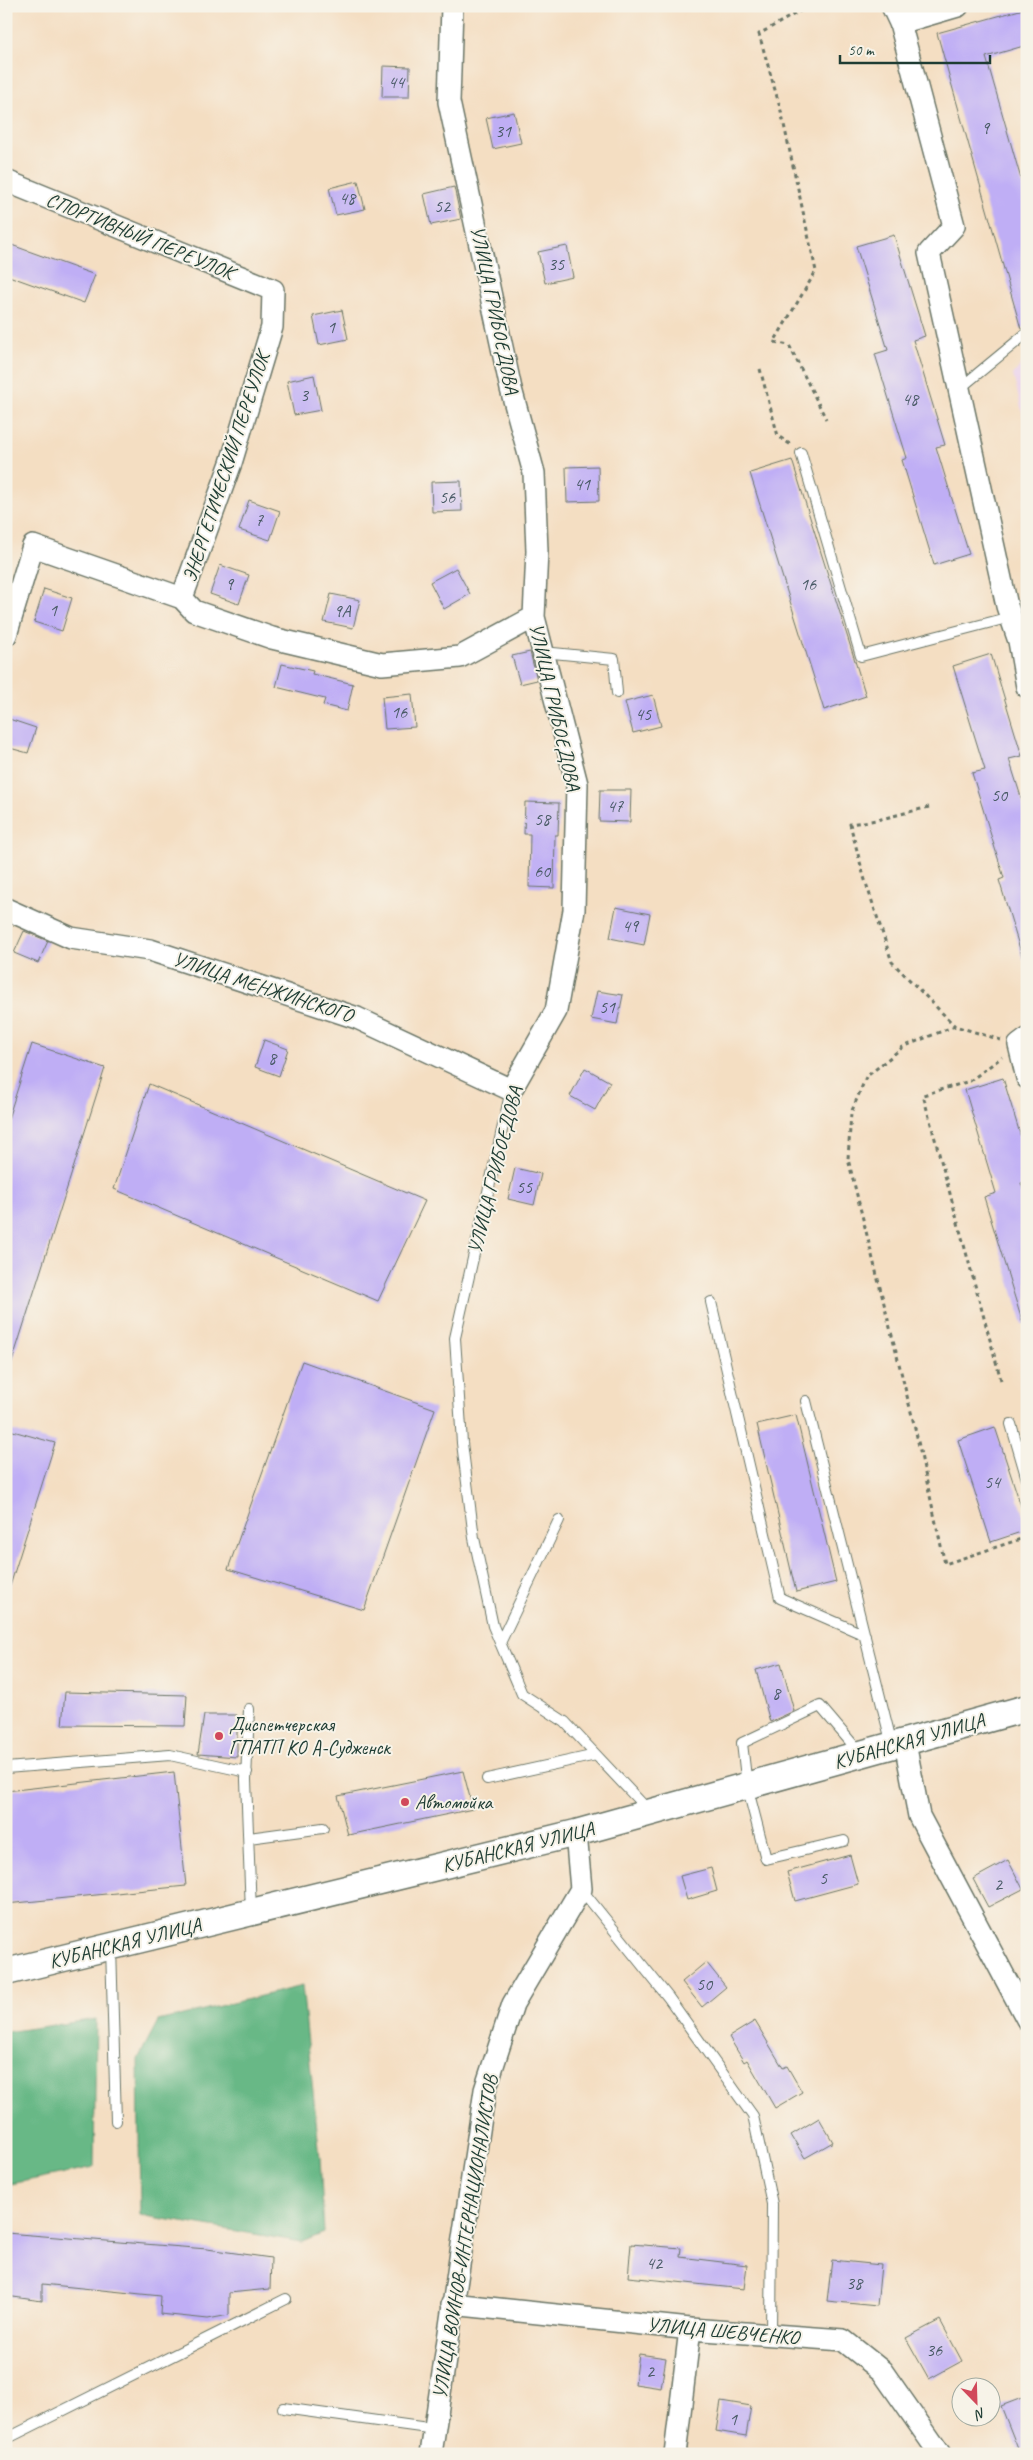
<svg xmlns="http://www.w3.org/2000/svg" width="1033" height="2460" font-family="Caveat,sans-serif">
<rect width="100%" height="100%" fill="#f7f3e8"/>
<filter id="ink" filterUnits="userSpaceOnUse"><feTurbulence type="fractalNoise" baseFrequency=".02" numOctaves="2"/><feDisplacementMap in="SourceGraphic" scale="10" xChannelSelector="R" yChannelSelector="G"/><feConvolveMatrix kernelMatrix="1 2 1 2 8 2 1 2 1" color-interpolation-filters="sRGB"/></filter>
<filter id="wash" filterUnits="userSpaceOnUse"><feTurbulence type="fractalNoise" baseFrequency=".0096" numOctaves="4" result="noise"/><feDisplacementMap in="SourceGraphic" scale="20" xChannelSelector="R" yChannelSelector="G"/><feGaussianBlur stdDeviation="1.12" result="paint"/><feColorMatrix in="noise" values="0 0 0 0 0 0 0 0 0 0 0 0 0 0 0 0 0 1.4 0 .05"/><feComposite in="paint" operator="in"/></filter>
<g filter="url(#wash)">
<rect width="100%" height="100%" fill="#f4dec2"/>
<path fill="#ead1ed" d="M1027 357V431L1013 375Z"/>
<path fill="#67b886" stroke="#437a5d" d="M302 1986 320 2158 324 2233 302 2242 140 2215 138 2059 158 2021Z
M96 2019 94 2167 6 2185V2032Z"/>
<g id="blocks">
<path fill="#bfaef5" d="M1027 8V45L986 57 1027 200V326L1021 329 937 33Z
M383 66 410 67 409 97H382Z
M514 112 521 143 493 149 486 118Z
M358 181 365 209 336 215 329 188Z
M454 187 461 219 431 225 424 194Z
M894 235 925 336 913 340 945 445 936 447 969 554 934 565 902 460 907 458 875 354 888 350 856 246Z
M6 243 95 275 84 303 6 275Z
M567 246 573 277 545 283 538 252Z
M342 310 348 339 319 345 313 316Z
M314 375 321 410 294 415 287 381Z
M792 460 866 696 824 710 750 473Z
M598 466 599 501 567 502 566 467Z
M461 481 462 511 432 512 431 482Z
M249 500 280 511 270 540 239 530Z
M220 565 249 575 239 604 210 594Z
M456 568 470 594 444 609 430 582Z
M44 589 72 598 62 631 34 622Z
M331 594 360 600 353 628 324 622Z
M530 652 537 680 520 684 512 656Z
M991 654 1022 756 1009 759 1027 816V959H1023L999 880 1004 878 972 773 985 770 953 666Z
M282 664 313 671 312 674 353 684 347 711 323 705 325 699 276 687Z
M412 694 415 727 385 729 382 697Z
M653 695 661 726 633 733 625 702Z
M6 718 36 728 28 753 6 747Z
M600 790H631L630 822 599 821Z
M525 802 559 803 558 835H555L554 888 529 887 530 834H524Z
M616 907 650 914 644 945 610 938Z
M24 931 48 941 38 963 14 953Z
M597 991 623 995 617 1024 591 1019Z
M264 1040 288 1049 279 1076 255 1067Z
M32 1044 105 1068 10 1368H6V1125Z
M585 1068 610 1082 595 1110 570 1096Z
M1003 1078 1027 1157V1181L1021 1183 1027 1201V1324H1023L984 1197 996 1193 965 1090Z
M149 1084 425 1201 378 1301 114 1189Z
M515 1168 541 1174 534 1205 508 1199Z
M302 1361 435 1409 364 1610 228 1569Z
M796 1415 836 1582 796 1592 757 1424Z
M995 1427 1027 1524V1530L991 1542 958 1440Z
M6 1429 55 1443 10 1586 6 1585Z
M781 1663 794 1711 770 1722 756 1670Z
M65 1692 187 1695 185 1726 62 1725Z
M204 1715H237V1757L198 1754Z
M463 1771 473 1809 348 1835 338 1796Z
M174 1772 186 1886 6 1904V1791Z
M850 1855 858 1884 795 1901 787 1872Z
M1008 1860 1023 1889 988 1907 973 1879Z
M711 1868 717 1891 687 1900 680 1876Z
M706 1962 726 1987 702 2007 682 1982Z
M755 2021 783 2068 787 2066 802 2092 775 2108 747 2060 744 2062 729 2037Z
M819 2118 833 2142 805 2158 791 2135Z
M6 2233 207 2249 271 2258 270 2289 229 2293V2315L208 2319 160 2314 161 2296 42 2284V2301L6 2296Z
M631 2244 681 2248 680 2257 747 2265 744 2289 628 2277Z
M832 2260 881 2265 877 2306 827 2301Z
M940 2320 962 2361 929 2379 906 2338Z
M639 2354 666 2358 661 2388 635 2384Z
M1027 2396V2454H1020L1001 2406Z
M721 2401 751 2406 746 2436 716 2431Z"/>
</g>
</g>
<g filter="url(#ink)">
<use href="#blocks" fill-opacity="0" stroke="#6a7566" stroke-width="1"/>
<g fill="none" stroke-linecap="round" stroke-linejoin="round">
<g stroke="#6a7566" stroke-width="12">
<path id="service" d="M1027 93V97
M959 389 1027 333
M801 453 861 656 1011 617
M543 652 614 659 617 693
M511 1090 455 1338 462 1443 474 1538 493 1626 522 1694 565 1722 648 1810
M711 1302 780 1598 865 1635
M806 1401 892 1745
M1011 1424 1027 1479
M500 1643 559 1520
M249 1709 246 1780 251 1912
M6 1768 170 1755 247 1772
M487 1779 596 1755
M249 1838 323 1828
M844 1841 766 1859 747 1786 742 1743 820 1706 860 1753
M581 1889 668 1997 753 2116 772 2204 771 2335
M111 1947 116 2121
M283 2408 435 2429
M6 2439 286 2299"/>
</g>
<g stroke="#6a7566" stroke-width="24">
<path id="minor" d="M892 6 900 23 954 226 929 253 1007 606 1019 641 1027 687
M900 23 958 6
M6 181 273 290 272 327 231 463 182 598 194 611 272 638 382 664 460 657 534 617
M6 635 33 546 182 598
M6 909 71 938 150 950 357 1018 511 1090 556 1011 574 910 577 784 534 617 537 551 534 473 511 389 449 102 452 6
M1027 1039 1019 1045 1027 1078
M905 1743 919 1816 1027 2019
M452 2304 690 2329 843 2340 882 2371 940 2454
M431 2454 485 2090 513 2004 581 1889 576 1833
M675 2454 690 2329"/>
</g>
<g stroke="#6a7566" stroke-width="29">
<path id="tertiary" d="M6 1972 576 1833 1027 1708"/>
</g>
<path stroke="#6a7566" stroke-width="3" stroke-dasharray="4 4" stroke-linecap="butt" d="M809 6 759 34 781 111 816 271 774 342 789 345 826 419
M760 369 778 436 791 445
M929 807 877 820 850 824 864 877 892 962 955 1026
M1001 1040 955 1026 903 1047 866 1077 851 1113 848 1159 915 1428 945 1564 1027 1537
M1001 1380 923 1095 970 1081 1002 1057"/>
<use href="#service" stroke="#fff" stroke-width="10"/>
<use href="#minor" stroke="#fff" stroke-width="21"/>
<use href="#tertiary" stroke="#fff" stroke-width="26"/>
</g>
</g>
<g fill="#d1495b" stroke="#f7f3e8" stroke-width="2">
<circle cx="219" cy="1736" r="5"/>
<circle cx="405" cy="1802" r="5"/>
</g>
<g text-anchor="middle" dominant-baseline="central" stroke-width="4" stroke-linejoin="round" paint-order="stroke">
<g font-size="18" fill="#475964">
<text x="396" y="82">44</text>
<text x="985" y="128">9</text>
<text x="503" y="131">31</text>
<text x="347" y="198">48</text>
<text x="442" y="206">52</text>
<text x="556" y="264">35</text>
<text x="331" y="327">1</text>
<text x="304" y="395">3</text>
<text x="910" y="399">48</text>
<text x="582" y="484">41</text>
<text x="447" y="497">56</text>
<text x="259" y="520">7</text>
<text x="229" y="584">9</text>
<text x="808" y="584">16</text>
<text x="53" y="610">1</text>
<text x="342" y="611">9А</text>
<text x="399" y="712">16</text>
<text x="643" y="714">45</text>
<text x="999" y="795">50</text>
<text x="615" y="806">47</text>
<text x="542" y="819">58</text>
<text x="542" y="871">60</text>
<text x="630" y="926">49</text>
<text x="607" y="1007">51</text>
<text x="272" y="1058">8</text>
<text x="524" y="1187">55</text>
<text x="992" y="1482">54</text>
<text x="776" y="1693">8</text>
<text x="823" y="1878">5</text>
<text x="998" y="1884">2</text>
<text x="704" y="1984">50</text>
<text x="654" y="2263">42</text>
<text x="854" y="2283">38</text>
<text x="934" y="2350">36</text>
<text x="650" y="2371">2</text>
<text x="733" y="2419">1</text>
</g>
<g font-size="20" fill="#1f3d34" stroke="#f7f3e8">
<text transform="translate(140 236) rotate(22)">СПОРТИВНЫЙ ПЕРЕУЛОК</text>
<text transform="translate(495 310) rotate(78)">УЛИЦА ГРИБОЕДОВА</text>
<text transform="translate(226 467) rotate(-72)">ЭНЕРГЕТИЧЕСКИЙ ПЕРЕУЛОК</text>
<text transform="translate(555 707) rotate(77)">УЛИЦА ГРИБОЕДОВА</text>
<text transform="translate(263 987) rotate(18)">УЛИЦА МЕНЖИНСКОГО</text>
<text transform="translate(495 1170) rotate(-76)">УЛИЦА ГРИБОЕДОВА</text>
<text transform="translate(909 1741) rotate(-16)">КУБАНСКАЯ УЛИЦА</text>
<text transform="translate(518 1847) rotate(-14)">КУБАНСКАЯ УЛИЦА</text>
<text transform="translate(125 1943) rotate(-14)">КУБАНСКАЯ УЛИЦА</text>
<text transform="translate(465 2237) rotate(-81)">УЛИЦА ВОИНОВ-ИНТЕРНАЦИОНАЛИСТОВ</text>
<text transform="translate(723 2331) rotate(5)">УЛИЦА ШЕВЧЕНКО</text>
</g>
<g font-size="20" fill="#1f3d34" stroke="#f7f3e8" text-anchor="start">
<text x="229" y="1724">Диспетчерская<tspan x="229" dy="23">ГПАТП КО А-Судженск</tspan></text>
<text x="415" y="1802">Автомойка</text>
</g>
</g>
<rect width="1033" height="2460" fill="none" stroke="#f7f3e8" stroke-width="25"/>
<g transform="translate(976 2402) rotate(157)"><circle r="24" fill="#f7f3e8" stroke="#a1aaa0"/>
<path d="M0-4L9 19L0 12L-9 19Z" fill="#d1495b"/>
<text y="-8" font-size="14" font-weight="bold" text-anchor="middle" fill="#1f3d34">N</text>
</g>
<path d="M840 55v8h150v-8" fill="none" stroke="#1f3d34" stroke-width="2.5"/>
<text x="848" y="55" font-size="15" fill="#1f3d34" stroke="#f7f3e8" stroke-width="4" paint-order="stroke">50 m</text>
</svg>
